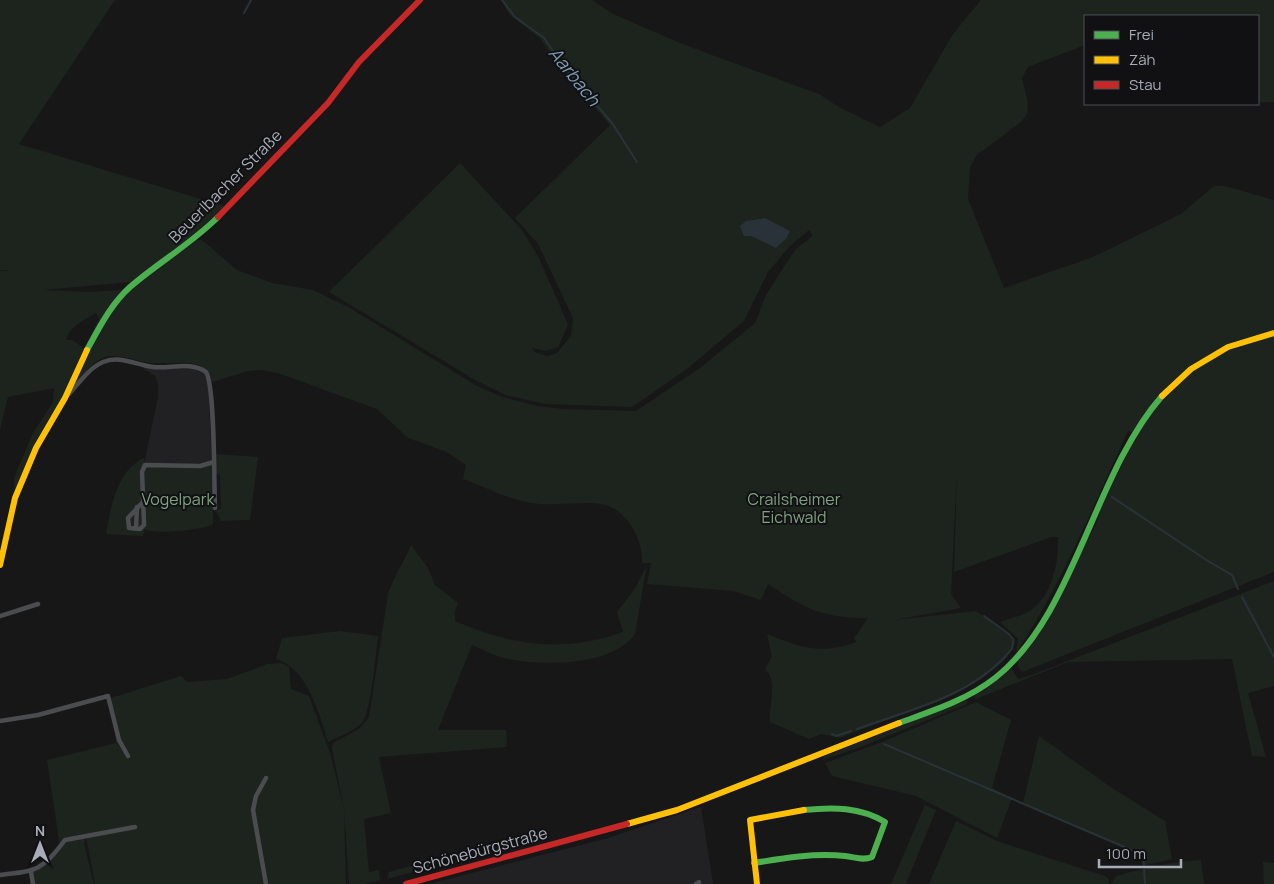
<svg xmlns="http://www.w3.org/2000/svg" width="1274" height="884" font-family="Manrope,sans-serif">
<rect width="100%" height="100%" fill="#171717"/>
<path fill="#212123" d="M140 366 191 368 204 372 208 383 212 462 183 465 144 464 158 397V384L155 376Z
M701 807 713 884H429L608 838Z"/>
<path fill="#1d241e" fill-rule="evenodd" d="M0 0H115L19 144 224 206 191 240 130 282 43 290 88 292 122 290 114 299 116 303 129 291 197 240H202L237 270 272 283 313 290 350 308 477 386 502 397 538 406 563 409 636 411 700 368 755 323 766 295 779 274 796 249 813 236 809 230 790 246 768 272 744 321 687 369 632 407 545 404 506 395 477 381 329 292 460 163 522 230 538 256 564 315 568 325 558 347 546 351 532 348 535 352 547 356 557 353 571 336 573 318 538 244 515 218 610 125 558 65 541 39 510 15 501 0H592L613 14 685 45 819 94 839 107 880 127 910 108 953 34 981 0H1274V102H1258V16H1085V45L1028 67 1022 78 1028 102 1027 114 1021 122 977 155 970 167 968 199 1004 288 1093 257 1181 214 1214 186H1225L1274 200V572L1022 672 1018 666V660L1038 634 1096 524 1101 508 1137 433 1128 431C1093 506 1062 584 1016 653L1018 639 1000 622C1009 619 1018 617 1026 613 1052 600 1059 562 1058 537H1051L954 572 957 469 951 594 961 608 894 620 976 611 1013 637V649C968 699 900 713 840 738L821 734 809 739 770 722C768 705 779 682 765 669L772 656 767 634C801 648 820 655 856 642L854 638 868 618C822 618 806 609 768 584L761 600 733 591 647 584 651 563H642C643 540 629 513 606 505 589 500 553 507 532 503 508 499 486 488 463 479L466 465 447 452 408 438 377 409 278 373 261 370 248 371 212 382C208 362 191 362 173 363 166 363 158 363 150 363 136 361 119 353 105 357 71 369 29 465 15 498L14 478 33 433 53 402 54 388 8 397 0 430V271L13 270H0ZM765 218 786 239 776 248 751 236 746 221ZM96 313 99 319 84 348 72 340H66C70 326 84 320 96 313Z
M216 454 258 457 250 520 221 521 216 510 221 509 220 475 216 474Z
M144 458V469L146 467 213 463V524C204 530 154 535 145 529L143 536 106 534C111 507 117 470 144 458Z
M411 545 428 568 435 585 458 603 455 611V621C512 646 563 653 623 632L617 612 636 587 647 564 635 634C613 667 536 667 501 657 491 654 482 649 472 645L438 730H506L507 747 379 757 391 813 364 819 369 872 379 870 380 880 365 884H349L344 809 332 749 333 743 359 729 369 717 388 594C394 576 404 562 411 545Z
M1274 581V686L1248 693 1266 757 1252 756 1232 659 1068 662 976 699 973 696 986 689 1011 668 1018 679 1029 676Z
M340 631 378 636C376 652 371 713 362 723 354 731 338 737 328 742 319 713 308 669 276 659L282 638Z
M281 663 289 667 291 689 309 696 331 756 344 810 346 884H95L86 836 84 843 94 884H32L30 868 37 869 60 847 47 760 116 743 122 750 116 742 111 698 181 676 187 682 227 679 267 664Z
M966 700 968 702 965 705 858 748 822 760 823 757Z
M976 702 1011 720 992 788 1012 798 997 838 916 796 832 776 825 763 882 742Z
M1039 736 1112 788 1165 821 1172 859 1142 866V855L1023 803Z
M925 805 936 810 906 884H891Z
M956 821 997 841 1105 876 1108 878 1109 884H929Z
M1201 860 1204 884H1111L1116 876C1145 868 1172 861 1201 860Z
M430 861H433L436 866 387 879 389 872Z
M1263 862 1274 863V884H1264Z"/>
<path fill="#2a3239" d="M765 218 790 231 786 239 776 248 751 236H744L740 226 746 221Z"/>
<g fill="none" stroke-linecap="round" stroke-linejoin="round">
<path stroke="#2a3239" stroke-width="2" d="M502 0 515 17 544 38 565 68 612 123 637 162
M244 13 251 0
M1112 497 1208 561 1232 575 1238 589
M1242 597 1274 657
M857 729C906 711 965 698 1003 659 1008 653 1015 648 1013 639L1009 634 984 616
M832 734 836 736 851 731
M884 744 1143 855 1144 864
M1144 870 1145 884"/>
<path stroke="#4b4c50" stroke-width="4.5" d="M69 394C79 383 89 368 103 362 120 355 136 365 153 367 170 369 191 361 206 372 215 385 214 486 215 508
M143 502 128 518 129 528 140 529 144 525V523L142 472 145 465 200 466 214 462
M136 529 137 507
M0 616 38 604
M0 721 38 715 108 696 119 740 128 756
M31 872 33 884
M0 875C38 871 42 870 65 840L135 827
M266 884 253 810 256 796 266 778
M696 884 699 882"/>
<path stroke="#4caf50" stroke-width="6" d="M87 350C99 328 111 304 130 287 159 262 191 244 218 217
M899 723C932 711 967 700 995 678 1075 615 1093 475 1162 396
M754 863C784 858 814 853 845 856 855 857 863 861 872 857L885 822C860 807 833 807 804 810"/>
<path stroke="#ffc107" stroke-width="6" d="M1162 396 1191 369 1228 347 1274 333
M0 565 15 498 36 448 65 398 87 350
M627 824 677 810 899 723
M757 884 750 820 804 810"/>
<path stroke="#c62828" stroke-width="6" d="M218 217 328 103 359 62 420 0
M406 884 627 824"/>
</g>
<g text-anchor="middle" dominant-baseline="central" stroke-width="4" stroke-linejoin="round" paint-order="stroke">
<g font-size="16" fill="#a8adb8" stroke="#111113">
<text transform="translate(225 186) rotate(-45)">Beuerlbacher Straße</text>
<text transform="translate(480 850) rotate(-15)">Schönebürgstraße</text>
</g>
<g font-size="16" fill="#7fa381" stroke="#111113">
<text x="178" y="499">Vogelpark</text>
<text x="794" y="499">Crailsheimer<tspan x="794" dy="18">Eichwald</tspan></text>
</g>
<g font-size="18" font-style="italic" fill="#7f9bb3" stroke="#111113">
<text transform="translate(575 76) rotate(51)">Aarbach</text>
</g>
</g>
<rect x="1084" y="15" width="175" height="90" fill="#111113" stroke="#4d4f55"/>
<rect x="1094" y="31" width="25" height="8" fill="#4caf50" stroke="#4d4f55"/>
<text x="1129" y="40" font-size="15" fill="#a8adb8">Frei</text>
<rect x="1094" y="56" width="25" height="8" fill="#ffc107" stroke="#4d4f55"/>
<text x="1129" y="65" font-size="15" fill="#a8adb8">Zäh</text>
<rect x="1094" y="81" width="25" height="8" fill="#c62828" stroke="#4d4f55"/>
<text x="1129" y="90" font-size="15" fill="#a8adb8">Stau</text>
<g transform="translate(40 844)" stroke="#111113" stroke-width="4" paint-order="stroke">
<path d="M0-4L9 19L0 12L-9 19Z" fill="#a8adb8"/>
<text y="-8" font-size="14" font-weight="bold" text-anchor="middle" fill="#a8adb8">N</text>
</g>
<path d="M1099 859v8h82v-8" fill="none" stroke="#a8adb8" stroke-width="2.5"/>
<text x="1106" y="859" font-size="15" fill="#a8adb8" stroke="#111113" stroke-width="4" paint-order="stroke">100 m</text>
</svg>
